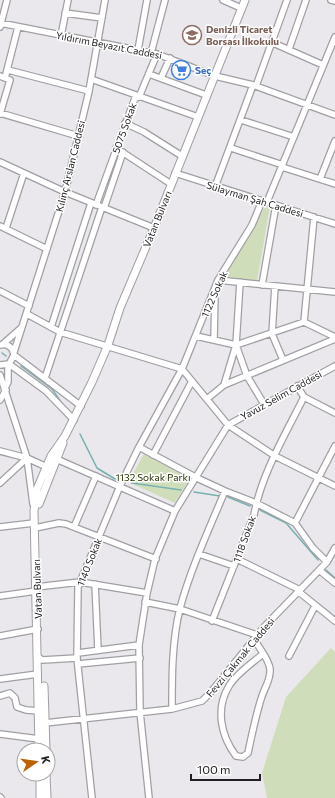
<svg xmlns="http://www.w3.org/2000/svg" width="335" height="798" font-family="Commissioner,sans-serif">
<rect width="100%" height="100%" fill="#eae8ec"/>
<path fill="#d0ddbb" d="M270 206 257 282 227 277 226 272 265 207Z
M144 454 188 478 189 485H186L175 503 130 483V479Z
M331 648 335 652V798H267L262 773 286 697Z"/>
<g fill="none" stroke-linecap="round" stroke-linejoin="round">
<path stroke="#77b1b1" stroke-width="1.5" d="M2 353 6 356
M21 366 52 389 63 405
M80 434 97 468 115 479
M132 483 181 490
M194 492 220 496
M228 497 250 506
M260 510 286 523 318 560
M326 570 335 578"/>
<g stroke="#a19fa4" stroke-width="8">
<path id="minor" d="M223 0 241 8
M331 0 335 1
M65 13 102 18
M0 23 157 54 215 76 253 85 335 115
M0 27 7 0
M61 36 68 0
M271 42 323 65
M289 49 306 0
M138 50 147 0
M151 53 165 0
M8 70 89 91
M149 74 206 95
M0 76 10 80 0 114
M5 78 18 27
M161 78 170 58
M91 79 198 117
M256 86 287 0
M0 113 78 136
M241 120 294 137
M125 123 144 132 182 156
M116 148 171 184
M231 148 283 165
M0 162 65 192 154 228
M282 167 335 184
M175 173 335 224
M320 179 335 141
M215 187 253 85
M267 202 335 37
M96 205 135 98 139 97 157 54
M104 208 123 152
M0 226 47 249
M6 228 24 173
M218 280 335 292
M240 282 236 345 247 376 264 404
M262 285 276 205
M275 286 272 334 283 360
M0 291 29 306
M27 314 60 332 182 369 228 425 275 456 335 486
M304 322 314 217
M304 322 335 337
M51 327 91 203
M196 336 236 345 304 322
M214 340 215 292
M3 344 21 328
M0 345C7 343 13 347 14 355L9 364 0 365
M14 352 65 192 89 91 105 0
M14 355 81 406
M9 364 46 391 74 420
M0 375 27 458 33 504
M45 378 102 207
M224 385 236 345
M297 386 304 397 335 413
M5 388 8 382V365
M207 399 224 385 335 339
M0 400 6 390
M139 447 197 478 225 491 256 503 295 523 313 548 327 562
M0 451 27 458 49 468
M153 455 192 381
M54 458 175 511
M0 483 27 458
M295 523 335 446
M0 527 34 523
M74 527 96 476
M35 528 59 523 66 524 156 559
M199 554 234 566
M237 559 300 590
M319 570 335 583
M95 584 98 650
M36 587 80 582 147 593
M299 592 335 621
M0 596 36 591
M145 602 180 609 257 635
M212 621 254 515C261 475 286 433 304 397
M0 636 38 629
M254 639C259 648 269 659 270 669 271 679 265 687 262 696 256 714 252 734 248 753L243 757 236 756C221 736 215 709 229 686 236 674 252 663 263 654
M78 653 139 645
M289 656 315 606
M38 657 42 660 77 658
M78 664 140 658
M0 679 38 674
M0 696 10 693 15 698 17 707 26 710 40 711
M172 709C172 675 172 641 180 608 191 568 209 529 225 491
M42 722 45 723 172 709 202 701 211 692 263 628 327 562 335 548
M0 734 39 739
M0 797 1 798
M92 798 77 658 78 587 120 486 139 447 182 369 218 280 252 225 262 201
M149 798 140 712 139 645 147 593 155 559 175 511 228 425 335 366"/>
</g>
<g stroke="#a19fa4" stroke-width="9">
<path id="major" d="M39 504 63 443
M44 686 46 750
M39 750 34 511 37 489 51 456 65 436 92 382 108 345 120 308 154 228 245 0
M40 774V798
M46 774 47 798"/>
</g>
<use href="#minor" stroke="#fff" stroke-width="5.5"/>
<use href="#major" stroke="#fff" stroke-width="7"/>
</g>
<defs>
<g id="school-ring" transform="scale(1)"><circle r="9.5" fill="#fff" stroke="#8d6e63" stroke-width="1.5"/><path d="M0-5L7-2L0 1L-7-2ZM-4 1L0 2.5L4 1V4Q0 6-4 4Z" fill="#8d6e63"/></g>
<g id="supermarket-ring" transform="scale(1)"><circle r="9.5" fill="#fff" stroke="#3f7fe0" stroke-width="1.5"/><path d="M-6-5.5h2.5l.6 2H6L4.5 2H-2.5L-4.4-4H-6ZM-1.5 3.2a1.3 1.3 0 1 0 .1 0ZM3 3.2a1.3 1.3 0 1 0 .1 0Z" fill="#3f7fe0"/></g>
</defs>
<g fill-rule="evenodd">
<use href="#school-ring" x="192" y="35"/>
<use href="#supermarket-ring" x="181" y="70"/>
</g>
<g text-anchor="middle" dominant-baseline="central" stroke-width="3" stroke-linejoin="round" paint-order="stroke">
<g font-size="10" font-weight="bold" fill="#785e54" stroke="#fff" text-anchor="start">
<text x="206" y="29">Denizli Ticaret<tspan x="206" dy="12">Borsası İlkokulu</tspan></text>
</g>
<g font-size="10" fill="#1f1e20" stroke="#fff">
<text transform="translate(109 45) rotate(11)">Yıldırım Beyazıt Caddesi</text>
<text transform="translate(124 128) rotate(-70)">5075 Sokak</text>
<text transform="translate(70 166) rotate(-76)">Kılınç Arslan Caddesi</text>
<text transform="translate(255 199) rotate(17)">Sülayman Şah Caddesi</text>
<text transform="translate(157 219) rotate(-68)">Vatan Bulvarı</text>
<text transform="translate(214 294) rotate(-66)">1122 Sokak</text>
<text transform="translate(281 395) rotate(-29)">Yavuz Selim Caddesi</text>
<text transform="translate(244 539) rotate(-70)">1118 Sokak</text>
<text transform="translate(89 562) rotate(-68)">1140 Sokak</text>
<text transform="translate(37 589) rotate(-92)">Vatan Bulvarı</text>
<text transform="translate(240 657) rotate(-50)">Fevzi Çakmak Caddesi</text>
</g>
<g font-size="10" font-weight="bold" fill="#366cbe" stroke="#fff" text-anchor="start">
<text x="195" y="70">Seç</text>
</g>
<g font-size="10" fill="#243101" stroke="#fff">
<text x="153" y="477">1132 Sokak Parkı</text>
</g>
</g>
<g transform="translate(36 762) rotate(77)"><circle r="19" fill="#ffffff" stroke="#a5a5a6"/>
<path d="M0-3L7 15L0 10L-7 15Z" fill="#bc6205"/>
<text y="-6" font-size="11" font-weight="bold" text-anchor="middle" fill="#1f1e20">K</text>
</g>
<path d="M191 774v6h69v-6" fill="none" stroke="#1f1e20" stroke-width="2"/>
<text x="197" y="774" font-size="12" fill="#1f1e20" stroke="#ffffff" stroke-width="3" paint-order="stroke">100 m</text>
</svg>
